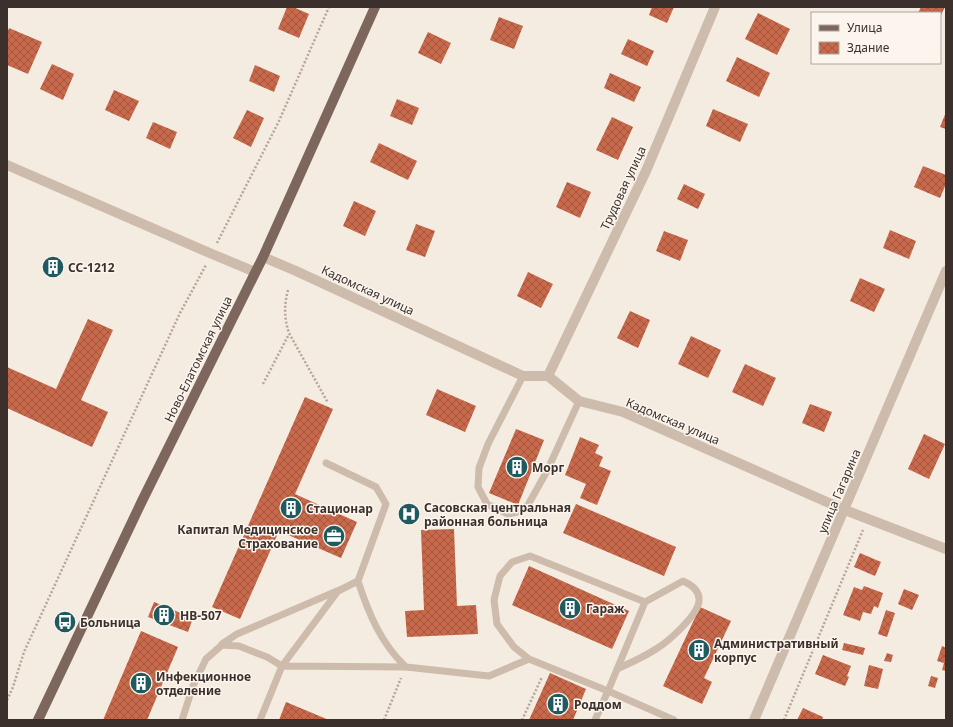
<svg xmlns="http://www.w3.org/2000/svg" width="953" height="727" font-family="'Noto Sans',sans-serif">
<defs>
<pattern id="building-cross-hatch" width="8" height="8" patternUnits="userSpaceOnUse"><rect width="8" height="8" fill="#c8694b"/><path d="M0 0l8 8M0 8l8-8" fill="none" stroke="#a4573f"/></pattern>
</defs>
<rect width="100%" height="100%" fill="#f4ebe1"/>
<path fill="url(#building-cross-hatch)" d="M287 7H293L309 14 299 38 278 29Z
M652 7H674L667 23 649 15Z
M921 7H945L940 17V13H918Z
M758 13 790 29 777 55 745 39Z
M499 17 523 26 514 49 490 40Z
M9 28 42 42 28 74 7 65V33Z
M428 32 451 43 441 64 418 53Z
M628 39 654 51 647 66 621 54Z
M737 57 770 73 759 97 726 81Z
M52 64 74 74 63 100 40 89Z
M255 65 280 76 274 92 249 81Z
M610 73 641 87 634 102 604 88Z
M114 90 139 101 129 121 105 110Z
M397 99 419 108 412 125 390 116Z
M713 109 748 124 740 142 706 126Z
M247 110 264 118 251 147 233 138Z
M946 112V129L940 127Z
M612 117 633 127 618 160 596 150Z
M153 122 177 132 170 149 146 138Z
M379 143 417 161 408 180 370 162Z
M923 166 946 175V184L940 198 914 187Z
M567 182 591 192 580 218 556 207Z
M684 184 705 194 698 209 677 199Z
M354 201 376 211 365 236 343 226Z
M416 224 435 231 425 257 406 250Z
M890 230 916 241 909 259 883 248Z
M664 231 688 240 680 261 656 251Z
M50 259 61 263 55 276 44 272Z
M528 272 553 284 541 308 517 296Z
M860 278 885 289 874 312 850 301Z
M630 311 650 320 638 348 617 338Z
M88 319 113 330 81 400 108 412 92 447 7 408V367L56 389Z
M691 336 721 350 708 378 678 364Z
M745 364 776 378 763 406 732 392Z
M437 389 476 406 465 432 426 415Z
M305 397 333 409 295 494 357 522 341 558 279 531 240 619 212 607Z
M810 404 832 412 824 432 802 423Z
M516 429 544 440 518 505 489 493Z
M924 434 945 444 929 479 908 469Z
M580 437 599 445 595 453 603 457 599 466 611 471 597 505 580 498 586 484 565 475Z
M576 504 676 547 664 576 563 533Z
M454 529 457 606 476 605 478 634 407 637 405 611 424 610 421 530Z
M860 553 881 562 875 576 854 567Z
M529 566 629 611 612 649 512 605Z
M864 586 883 593 878 608 874 606 871 614 863 612 860 621 843 615 854 587 862 590Z
M904 589 919 595 912 610 898 604Z
M154 602 193 618 188 632 148 617Z
M700 607 731 621 704 678 712 682 702 704 663 686Z
M886 610 895 613 887 637 878 634Z
M141 631 178 647 147 720H103Z
M844 643 865 648 863 655 842 650Z
M942 646 946 648V671L942 670 944 663 937 661Z
M887 653 893 655 891 662 884 661Z
M823 655 851 666 847 676 849 677 845 686 815 674Z
M869 665 883 669 878 689 864 686Z
M550 673 586 689 573 720H529Z
M931 676 938 678 935 688 928 686Z
M286 702 329 720H279Z
M803 708 823 717 822 720H797Z"/>
<g fill="none" stroke-linecap="round" stroke-linejoin="round">
<path stroke="#b9a596" stroke-width="2.5" stroke-dasharray="2 2" stroke-linecap="butt" d="M217 243 279 121 329 7
M288 290C284 305 284 318 289 333L328 403
M263 384 289 334
M7 700 13 687 24 652 180 313 206 265
M384 720 401 678
M522 720 542 677
M784 720 863 530"/>
<path stroke="#cdbbac" stroke-width="7" d="M523 376 488 444 479 468 478 487 487 504 508 514 517 512 528 505 547 471 579 401
M358 581C368 612 381 644 406 667
M222 644 237 634 337 591
M529 659 514 647 497 624 494 600 500 576 512 562 530 556 645 602 608 691 674 720
M617 669C630 663 644 657 656 649 668 642 698 615 699 601 700 591 692 585 683 581L645 602
M182 720 193 686 206 659 222 645 239 646 267 657 282 666 338 591 358 581 386 504 376 487 326 463
M260 720 282 666 406 667 489 676 529 659 608 691 595 720"/>
<path stroke="#cdbbac" stroke-width="10" d="M7 165 212 254 255 272
M263 257 296 271 523 376H548L579 401 623 412 845 510 946 549
M548 376 646 171 715 7
M754 720 946 271"/>
<path stroke="#7d675c" stroke-width="10" d="M38 720 142 501 263 257 375 7"/>
</g>
<defs>
<g id="building-disc" transform="scale(1.15)"><circle r="9.5" fill="#1f5a5e" stroke="#fbf5ee"/><path d="M-4-6H4V6H1V3H-1V6H-4ZM-2.5-4.3h1.7v1.8h-1.7ZM.8-4.3h1.7v1.8H.8ZM-2.5-1h1.7V.8h-1.7ZM.8-1h1.7V.8H.8Z" fill="#fff"/></g>
<g id="hospital-disc" transform="scale(1.15)"><circle r="9.5" fill="#1f5a5e" stroke="#fbf5ee"/><path d="M-5-5h3v3.5h4V-5h3V5h-3V1.5h-4V5h-3Z" fill="#fff"/></g>
<g id="office-disc" transform="scale(1.15)"><circle r="9.5" fill="#1f5a5e" stroke="#fbf5ee"/><path d="M-6-3h4V-5.5h4V-3h4V5H-6ZM-1-4.5V-3h2v-1.5ZM-6 0V1H6V0Z" fill="#fff"/></g>
<g id="bus-disc" transform="scale(1.15)"><circle r="9.5" fill="#1f5a5e" stroke="#fbf5ee"/><path d="M-5-6H5V4H4V6H2V4H-2V6H-4V4H-5ZM-3.5-4V0h7V-4ZM-3.5 1.2v1.5H-2V1.2ZM2 1.2v1.5H3.5V1.2Z" fill="#fff"/></g>
</defs>
<g fill-rule="evenodd">
<use href="#building-disc" x="53" y="267"/>
<use href="#building-disc" x="517" y="467"/>
<use href="#building-disc" x="291" y="508"/>
<use href="#hospital-disc" x="409" y="514"/>
<use href="#office-disc" x="334" y="536"/>
<use href="#building-disc" x="570" y="608"/>
<use href="#building-disc" x="164" y="615"/>
<use href="#bus-disc" x="65" y="622"/>
<use href="#building-disc" x="699" y="650"/>
<use href="#building-disc" x="141" y="683"/>
<use href="#building-disc" x="558" y="704"/>
</g>
<g text-anchor="middle" dominant-baseline="central" stroke-width="3" stroke-linejoin="round" paint-order="stroke">
<g font-size="12" fill="#3b302b" stroke="#fbf5ee">
<text transform="translate(623 188) rotate(-65)">Трудовая улица</text>
<text transform="translate(368 290) rotate(25)">Кадомская улица</text>
<text transform="translate(198 359) rotate(-64)">Ново-Елатомская улица</text>
<text transform="translate(673 421) rotate(23)">Кадомская улица</text>
<text transform="translate(839 491) rotate(-67)">улица Гагарина</text>
</g>
<g font-size="12" font-weight="bold" fill="#3b302b" stroke="#fbf5ee" text-anchor="start">
<text x="68" y="267">СС-1212</text>
<text x="532" y="467">Морг</text>
<text x="424" y="507">Сасовская центральная<tspan x="424" dy="14">районная больница</tspan></text>
<text x="306" y="508">Стационар</text>
<text x="318" y="529" text-anchor="end">Капитал Медицинское<tspan x="318" dy="14">Страхование</tspan></text>
<text x="586" y="608">Гараж</text>
<text x="180" y="615">НВ-507</text>
<text x="80" y="622">Больница</text>
<text x="714" y="643">Административный<tspan x="714" dy="14">корпус</tspan></text>
<text x="156" y="676">Инфекционное<tspan x="156" dy="14">отделение</tspan></text>
<text x="574" y="704">Роддом</text>
</g>
</g>
<rect width="953" height="727" fill="none" stroke="#3b302b" stroke-width="16"/>
<rect x="811" y="12" width="130" height="52" fill="#fbf5ee" stroke="#aea6a0"/>
<rect x="819" y="25" width="20" height="6" fill="#7d675c" stroke="#aea6a0"/>
<text x="847" y="32" font-size="12" fill="#3b302b">Улица</text>
<rect x="819" y="42" width="20" height="12" fill="url(#building-cross-hatch)" stroke="#aea6a0"/>
<text x="847" y="52" font-size="12" fill="#3b302b">Здание</text>
</svg>
